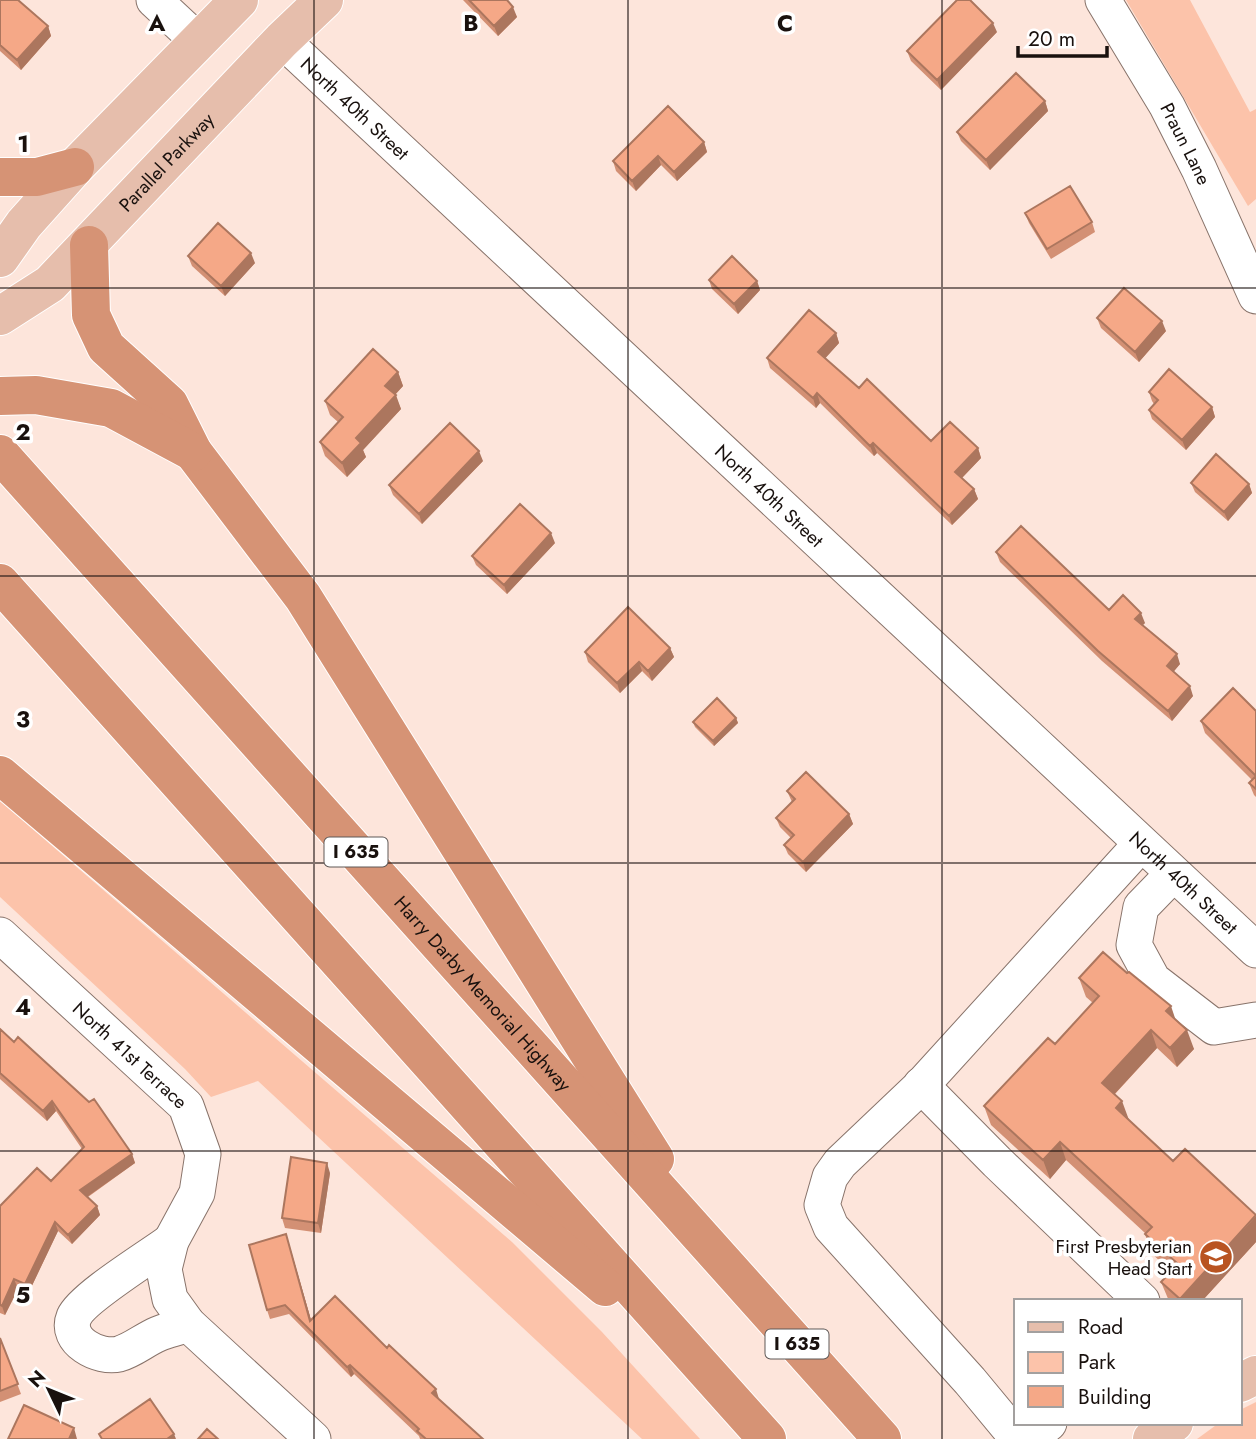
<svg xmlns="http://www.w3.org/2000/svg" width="1256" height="1439" font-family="Jost,sans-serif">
<rect width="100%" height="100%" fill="#fde5db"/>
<path fill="#fcc3aa" d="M1126 0H1190L1250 112 1256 109V199L1248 206Z
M0 801 512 1242 602 1332 700 1439H642L258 1081 211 1097 185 1069 0 897Z
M1256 1402V1439H1197L1219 1423H1240V1410Z"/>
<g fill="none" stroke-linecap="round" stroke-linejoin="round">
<g stroke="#88736a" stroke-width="37">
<g id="minor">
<path d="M154 0 198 41"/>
<path id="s1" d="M1103 0 1167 106 1199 169 1256 296"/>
<path id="s2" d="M282 40 1256 950"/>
<path d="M1173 874 1141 907 1134 945 1153 980 1214 1027 1256 1020"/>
<path id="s3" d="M0 935 186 1106 203 1154 197 1193 171 1241 164 1269 170 1299 188 1324 313 1439"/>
<path d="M921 1085 997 1162 1142 1301"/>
<path d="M171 1241C151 1256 82 1298 74 1317 64 1341 99 1359 119 1354 133 1350 144 1340 158 1334 167 1330 178 1328 188 1324"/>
<path d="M1018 1439 970 1381 831 1227 822 1205 830 1177 840 1163 920 1087 1141 844"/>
<path d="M1030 1439 1049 1423"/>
</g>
</g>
<g stroke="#fff" stroke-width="40">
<g id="major">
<path d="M0 258 24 224 75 167 239 0"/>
<path id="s4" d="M0 316 50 284 282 40 324 0"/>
<path d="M1240 1383 1256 1375"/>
<path d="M1152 1439 1174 1423"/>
</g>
</g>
<g stroke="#fff" stroke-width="40">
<g id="highway">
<path d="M0 177H37L75 167"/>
<path d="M89 245 91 315 106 347 169 404 193 452 303 597 655 1159"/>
<path d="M0 396 36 395 111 408 193 452"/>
<path id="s5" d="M0 454 882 1439"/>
<path d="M0 583 767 1439"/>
<path d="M0 775 605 1287"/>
</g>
</g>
<use href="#minor" stroke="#fff" stroke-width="35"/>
<use href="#major" stroke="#e6beac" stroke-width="38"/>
<use href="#highway" stroke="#d69375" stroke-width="38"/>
</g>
<path fill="#d39074" d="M0 0 48 26 51 36 21 70 0 51Z
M463 0H507L517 17 498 36Z
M997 32 941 90 911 61 907 51Z
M1045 101 1048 111 990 170 961 141 957 132Z
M704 142 707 152 677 181 661 165 636 191 616 171 613 161Z
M1025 213 1092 222 1095 232 1051 259 1029 223Z
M188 256 255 263 225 296 192 266Z
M709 280 757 281 760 290 738 314 712 289Z
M1097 318 1166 331 1139 362 1101 328Z
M836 333 839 343 825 358 859 388 931 441 978 448 981 458 962 478 974 489 978 499 952 525 877 453 874 456 820 403 816 408 770 368 767 358Z
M398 372 403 386 395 395 401 409 363 450 366 457 347 477 325 456 320 442 338 422 330 415 325 401Z
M1149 392 1212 407 1215 417 1186 450 1152 419 1149 410 1154 404 1152 401Z
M483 461 422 524 393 495 389 485Z
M1191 483 1249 484 1252 493 1228 521 1195 492Z
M555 543 507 594 476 565 472 556Z
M996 552 1109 610 1145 623 1142 625 1180 664 1173 672 1193 696 1172 721 1102 661 1000 562Z
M670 648 674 657 652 681 642 671 620 693 588 662 585 652Z
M1256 711V797L1254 795 1249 783 1252 780 1205 733 1201 721Z
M736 718 738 723 714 746 695 727 693 722Z
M787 791 849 814 853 824 806 872 788 854 784 845 791 838 780 827 776 818 792 802Z
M1079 978 1176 1020 1194 1049 1177 1067 1157 1048 1115 1094 1129 1120 1256 1242 1202 1301H1169L1161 1282 1171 1271 1151 1253 1145 1234V1233L1066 1160 1050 1179 991 1125 984 1106 1055 1044 1093 1003 1086 997Z
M0 1029 132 1154 135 1163 88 1197 97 1206 100 1215 72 1244 58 1231 28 1294 18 1289 5 1315 0 1313V1206L51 1181 82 1149 56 1111 47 1121 0 1079Z
M330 1173 321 1233 285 1228 282 1218Z
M289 1244 311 1320 439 1399 483 1439H420L419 1436 354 1374 351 1377 289 1314 270 1319 267 1310Z
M0 1338 21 1394 0 1402Z"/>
<path fill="#ac765e" d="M513 7 517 17 498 36 494 26Z
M993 23 997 32 941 90 937 80Z
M48 26 51 36 21 70 17 60Z
M1045 101 1048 111 990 170 986 160Z
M704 142 707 152 677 181 674 172Z
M658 156 661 165 636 191 632 181Z
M251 253 255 263 225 296 221 286Z
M757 281 760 290 738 314 734 304Z
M1162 321 1166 331 1139 362 1135 352Z
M836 333 839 343 822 362 818 352Z
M398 372 403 386 390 400 385 386Z
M817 393 820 403 816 408 813 398Z
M396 395 401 409 363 450 366 457 347 477 342 463 356 438Z
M1212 407 1215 417 1186 450 1182 440Z
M873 443 877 453 874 456 870 446Z
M978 448 981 458 959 481 955 472Z
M479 451 483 461 422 524 419 514Z
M1249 484 1252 493 1228 521 1224 512Z
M974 489 978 499 952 525 949 516Z
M551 533 555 543 507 594 504 585Z
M1141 613 1145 623 1139 629 1135 619Z
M670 648 674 657 652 681 648 671Z
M1177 654 1180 664 1170 676 1167 666Z
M639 662 642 671 620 693 617 683Z
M1190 686 1193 696 1172 721 1168 711Z
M736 718 738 723 714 746 713 741Z
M849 814 853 824 806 872 803 862Z
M1171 1006 1177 1024 1166 1011Z
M1151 1030 1157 1048 1108 1101 1102 1083Z
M1187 1030 1194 1049 1177 1067 1170 1048Z
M52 1101 56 1111 47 1121 43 1111Z
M1122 1101 1129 1120 1116 1108Z
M1060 1142 1066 1160 1050 1179 1043 1160Z
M132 1154 135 1163 84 1199 80 1190Z
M327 1163 330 1173 321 1233 318 1223Z
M97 1206 100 1215 72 1244 68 1235Z
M1256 1216V1242L1202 1301H1181L1180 1299Z
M55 1222 58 1231 28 1294 25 1284Z
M286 1234 289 1244 314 1330 310 1321Z
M14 1279 18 1289 5 1315 2 1306Z
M350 1365 354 1374 351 1377 347 1367Z
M436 1389 439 1399 432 1393Z
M74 1428 77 1439H69Z
M174 1434 176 1439H167Z"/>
<path fill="#f5a887" stroke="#ac765e" stroke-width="2" d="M0 0H18L48 26 17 60 0 45Z
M469 0H507L513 7 494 26Z
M957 0H970L993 23 937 80 907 51Z
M1016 73 1045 101 986 160 957 132Z
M668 106 704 142 674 172 658 156 632 181 613 161Z
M1070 186 1092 222 1047 249 1025 213Z
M218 223 251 253 221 286 188 256Z
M732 256 757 281 734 304 709 280Z
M1124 288 1162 321 1135 352 1097 318Z
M809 310 836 333 818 352 859 388 867 379 931 441 950 422 978 448 955 472 974 489 949 516 873 443 870 446 817 393 813 398 767 358Z
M373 349 398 372 385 386 396 395 356 438 361 443 342 463 320 442 343 417 325 401Z
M1169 369 1212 407 1182 440 1149 410 1158 400 1149 392Z
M450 423 479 451 419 514 389 485Z
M1216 454 1249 484 1224 512 1191 483Z
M520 504 551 533 504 585 472 556Z
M1021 526 1109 610 1123 595 1141 613 1135 619 1177 654 1167 666 1190 686 1168 711 1098 651 996 552Z
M628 607 670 648 648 671 639 662 617 683 585 652Z
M1233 688 1256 711V789L1249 783 1256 776 1201 721Z
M717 698 736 718 713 741 693 722Z
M806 772 849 814 803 862 784 845 794 835 776 818 795 799 787 791Z
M1103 952 1127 973 1129 972 1171 1006 1166 1011 1187 1030 1170 1048 1151 1030 1102 1083 1122 1101 1116 1108 1173 1161 1185 1149 1256 1215 1180 1299 1161 1282 1178 1264 1145 1234 1152 1227 1060 1142 1043 1160 984 1106 1048 1038 1055 1044 1099 996 1079 978Z
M0 1029 14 1042 18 1037 89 1102 94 1099 132 1154 80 1190 97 1206 68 1235 55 1222 25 1284 14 1279 2 1306 0 1305V1206L37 1168 51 1181 84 1147 52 1101 43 1111 0 1073Z
M291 1157 327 1163 318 1223 282 1218Z
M286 1234 310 1321 335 1296 387 1348 389 1345 436 1389 432 1393 483 1439H426L417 1431 419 1429 350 1365 347 1367 285 1305 267 1310 249 1245Z
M0 1338 18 1384 0 1391Z
M150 1399 174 1434 167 1439H102L99 1434Z
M24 1405 74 1428 69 1439H8Z
M207 1429 218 1439H198Z"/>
<path fill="none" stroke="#19110e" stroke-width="2" stroke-opacity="0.55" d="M314 0V1439M628 0V1439M942 0V1439M0 288H1256M0 576H1256M0 863H1256M0 1151H1256"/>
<defs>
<g id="school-disc" transform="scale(1.75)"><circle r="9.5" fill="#b95421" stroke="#fff"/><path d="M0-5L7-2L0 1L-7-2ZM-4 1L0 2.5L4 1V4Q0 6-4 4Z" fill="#fff"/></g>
</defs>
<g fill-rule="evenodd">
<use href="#school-disc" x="1216" y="1257"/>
</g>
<g text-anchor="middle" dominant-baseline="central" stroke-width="7" stroke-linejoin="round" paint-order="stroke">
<g fill="#fff" stroke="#5e5856" stroke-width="2">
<rect x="324.5" y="837.5" width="63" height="29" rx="5"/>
<rect x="765.5" y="1329.5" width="63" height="29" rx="5"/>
</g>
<g font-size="18" font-weight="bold" fill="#19110e">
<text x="356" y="852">I 635</text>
<text x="797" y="1344">I 635</text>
</g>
<g font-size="19" fill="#19110e" stroke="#fff">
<text stroke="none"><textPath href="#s2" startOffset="100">North 40th Street</textPath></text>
<text stroke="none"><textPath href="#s1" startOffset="166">Praun Lane</textPath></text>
<text stroke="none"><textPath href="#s4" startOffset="228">Parallel Parkway</textPath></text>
<text stroke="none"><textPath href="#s2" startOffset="667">North 40th Street</textPath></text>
<text stroke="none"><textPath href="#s2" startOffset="1234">North 40th Street</textPath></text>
<text stroke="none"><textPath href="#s5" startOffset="724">Harry Darby Memorial Highway</textPath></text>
<text stroke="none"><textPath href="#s3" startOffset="177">North 41st Terrace</textPath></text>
</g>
<g font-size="19" fill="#19110e" stroke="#fff" text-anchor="end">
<text x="1192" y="1246">First Presbyterian<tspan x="1192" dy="22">Head Start</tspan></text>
</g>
</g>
<g font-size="23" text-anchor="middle" font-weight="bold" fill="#19110e" stroke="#fff" stroke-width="7" stroke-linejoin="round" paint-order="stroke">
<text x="157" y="31">A</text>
<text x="471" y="31">B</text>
<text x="785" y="31">C</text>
<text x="23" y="152">1</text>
<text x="23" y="440">2</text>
<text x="23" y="727">3</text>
<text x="23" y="1015">4</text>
<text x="23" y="1303">5</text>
</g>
<rect x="1014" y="1299" width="228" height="126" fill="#ffffff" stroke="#a3a09f" stroke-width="2"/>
<rect x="1028" y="1322" width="35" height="10" fill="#e6beac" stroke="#a3a09f" stroke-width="2"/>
<text x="1078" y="1334" font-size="21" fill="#19110e">Road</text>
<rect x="1028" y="1352" width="35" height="21" fill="#fcc3aa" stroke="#a3a09f" stroke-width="2"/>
<text x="1078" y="1369" font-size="21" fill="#19110e">Park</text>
<rect x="1028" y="1386" width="35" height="21" fill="#f5a887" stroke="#a3a09f" stroke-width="2"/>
<text x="1078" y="1404" font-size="21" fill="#19110e">Building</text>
<g transform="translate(49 1390) rotate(313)" stroke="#ffffff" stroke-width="5" paint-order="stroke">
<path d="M0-5L12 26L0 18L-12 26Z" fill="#19110e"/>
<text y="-10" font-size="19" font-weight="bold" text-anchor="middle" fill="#19110e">N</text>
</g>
<path d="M1018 46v10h89v-10" fill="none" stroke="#19110e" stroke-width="3.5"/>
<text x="1028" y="46" font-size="21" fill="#19110e" stroke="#ffffff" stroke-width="5" paint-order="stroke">20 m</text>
</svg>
